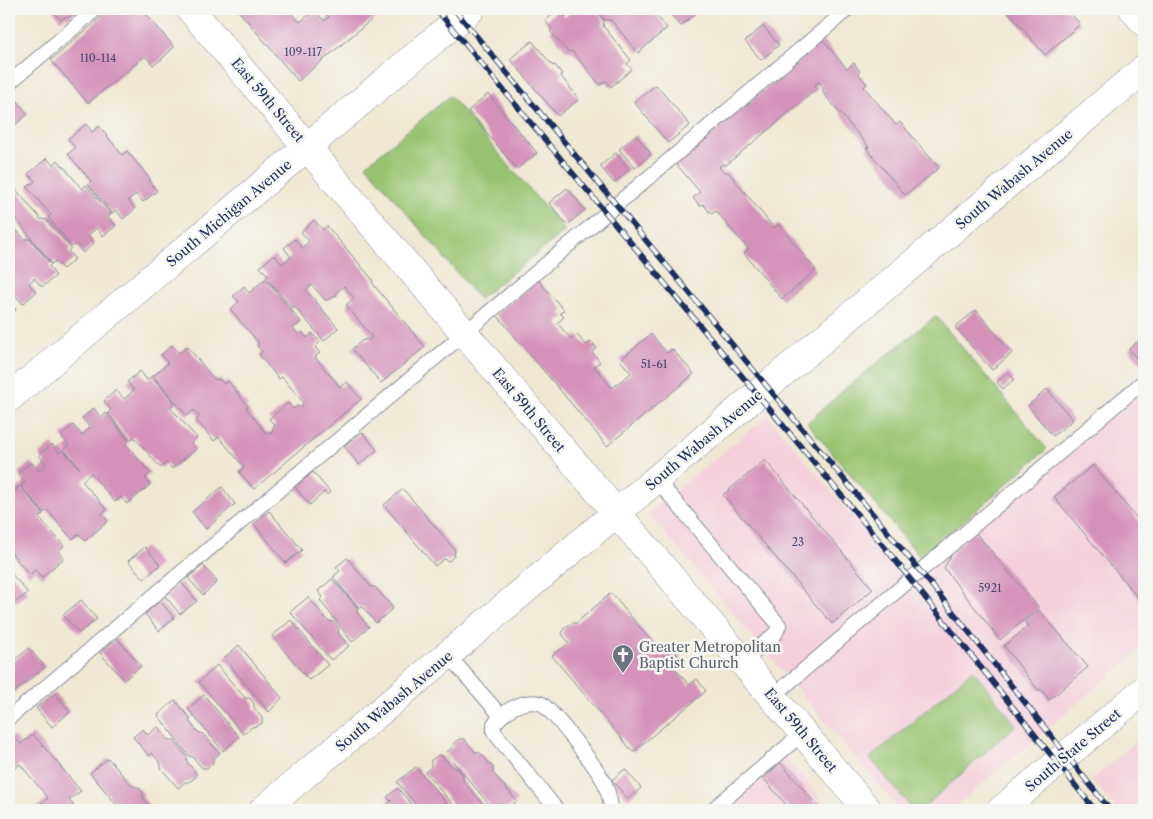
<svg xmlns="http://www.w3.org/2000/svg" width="1153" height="819" font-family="'Libre Caslon Text',serif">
<rect width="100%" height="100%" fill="#f6f6f2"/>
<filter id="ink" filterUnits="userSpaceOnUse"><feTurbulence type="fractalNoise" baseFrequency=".02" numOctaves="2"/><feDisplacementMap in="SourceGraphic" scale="10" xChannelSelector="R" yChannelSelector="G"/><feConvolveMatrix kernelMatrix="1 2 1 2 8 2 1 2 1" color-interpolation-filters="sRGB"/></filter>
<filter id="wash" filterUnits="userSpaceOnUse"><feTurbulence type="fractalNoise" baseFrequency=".0096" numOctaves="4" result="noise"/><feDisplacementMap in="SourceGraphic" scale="20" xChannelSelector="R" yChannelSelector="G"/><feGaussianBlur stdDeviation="1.12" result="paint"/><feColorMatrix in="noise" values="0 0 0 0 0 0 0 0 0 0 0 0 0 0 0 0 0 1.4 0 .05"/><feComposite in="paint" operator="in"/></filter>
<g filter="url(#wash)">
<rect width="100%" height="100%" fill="#f0e8d2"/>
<path fill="#f5cfda" d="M1144 381V647L951 810H900L648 513 768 416 908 582Z
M1144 735V810H1117L1091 780Z
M781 751 830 810H713Z"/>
<path fill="#98c471" stroke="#5a7a68" d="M450 96 565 231 479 299 366 165Z
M936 316 1047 449 921 558 807 423 846 388Z
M973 670 1016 725 921 810H913L870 758Z"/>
<g id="blocks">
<path fill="#d492b9" d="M55 9H79L68 18 65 17 61 20 53 11Z
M111 9H142L174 47 161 60 153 65 145 56 88 103 51 60Z
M237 9H296L291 13 300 22 315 10 324 21 329 17 322 9H384L298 81Z
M559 9 565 17 569 13 566 9H594L604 21 603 26 631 60 627 64 632 69 611 87 606 81 600 85 573 52 567 51 550 31 552 29 545 21Z
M595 9H651L667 28 638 53 611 20H605Z
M666 9H695L697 12 681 26Z
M1006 9H1067L1080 24 1045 55Z
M763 26 779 45 761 60 745 41Z
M823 40 847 69 854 63 860 71 858 73 867 84 864 87 896 125 900 122 939 168 905 195 866 148 869 147 823 93V87L819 82 815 85 818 88 725 166 723 163 719 167 723 172H728L774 228 778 224 816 270 782 299 744 253 748 249 716 211 711 214 703 204 700 206 693 198 700 192 676 164Z
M532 41 553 66 555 65 562 74 560 75 579 99 558 116 510 59Z
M656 85 690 125 668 143 634 102Z
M488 94 537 153 517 169 468 111Z
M13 96 28 114 9 130V99Z
M86 124 92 132 99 126 122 155 127 151 151 180 149 181 157 191 143 202 136 194 128 200 135 209 123 219 116 210 112 213 88 184 91 181 68 154 75 148 68 139Z
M636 135 651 154 635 168 619 149Z
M616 153 629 170 614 183 600 166Z
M47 158 53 165 58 160 82 189 86 185 111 214 108 217 116 226 103 236 97 228 88 235 94 243 83 253 75 244 72 247 48 217 51 215 27 187 35 181 28 174Z
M12 185 41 219 47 220 71 248 68 251 75 259 63 269 55 261 52 264 9 211V188Z
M567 188 585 210 567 225 549 203Z
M314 220 323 230 327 226 372 279 373 284 425 347 381 383 352 349 363 340H369L372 337 346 305 354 298 344 286 337 292V295L330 299 325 300 312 285 306 290 338 328 324 341 294 306 292 308 266 278 268 275 260 267 274 255 282 264 291 257 284 248 295 239 302 248 309 241 301 232Z
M9 225 12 226 25 239H30L51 264 49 266 56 276 42 287 34 278 29 284 36 292 23 304 15 295 12 297 9 293Z
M265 279 301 322 293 328 299 335 302 332 307 338 312 333 320 342 315 347 320 353 315 357 340 387 347 382 361 399 254 489 239 472 244 467 219 437 214 441 196 420 199 417 194 410 187 416 153 376 168 363 161 355 172 345 179 353 187 346 214 379 221 380 224 384 228 381 248 406 246 408 266 433H272L273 428 275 425 269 419 288 403 293 409 297 406 302 407 303 402 282 377 279 379 259 355 262 352 258 347V342L230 309 239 302 233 296 244 286 249 293Z
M538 280 564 310 560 313 564 317 557 323 572 340 577 335 586 345 591 342 597 348 592 352 600 362 594 366 612 388 631 373 620 360 651 334 667 353 672 349 694 374 607 446 496 314Z
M9 300 16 310 9 316Z
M976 310 1012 353 992 370 955 327Z
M1144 336V362L1141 364 1129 349Z
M140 371 147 380 152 376 175 403 170 407 197 438 191 443 196 449 172 469 166 463 161 468 134 437 130 440 108 413 111 410 104 401 116 390 124 399 134 390 127 382Z
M1008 372 1014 379 1003 389 997 382Z
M1047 389 1073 420 1053 436 1028 406Z
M94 408 101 418 106 413 129 441 126 444 150 473 145 478 150 485 127 504 121 497 115 502 91 473 82 481 107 510 102 514 108 521 85 541 79 534 72 539 47 510 44 513 21 486 25 482 18 473 31 462 39 471 46 464 39 455 52 444 59 453 63 450 80 469 64 449 69 445 61 436 73 425 82 435 90 428 82 418Z
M362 432 377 450 359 465 344 446Z
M765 460 873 589 832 624 723 495Z
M1093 465 1144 527V605L1054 497Z
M313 472 330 492 327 495 324 492 310 505 295 487Z
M9 483 15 491 20 486 43 514 39 517 64 546 58 551 64 558 42 577 35 570 29 575 9 550Z
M222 487 235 504 206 529 192 512Z
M403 489 455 550 454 556 449 561 444 559 435 566 384 505Z
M269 511 302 550 286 563 254 524Z
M975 532 1039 608 1000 640 944 568 954 550Z
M145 547 160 565 144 579 128 561Z
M347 558 371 587H375L393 608 376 623 363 607H358L333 577 340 571 336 567Z
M203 565 217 582 203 595 188 578Z
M9 571 28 593 16 602 14 600 9 604Z
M332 579 357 607V613L369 627 352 642 320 600 323 597 318 591Z
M181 582 197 601 180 614 165 596Z
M611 593 665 657 673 650 683 662 675 668 689 685 697 679 706 691 633 752 552 656 569 643 562 634 565 627 573 623H576Z
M308 597 328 621 334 622 339 629 338 633 349 646 331 660 290 612Z
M81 600 97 619 79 633 63 615Z
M160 601 174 618 159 631 145 614Z
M1039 610 1088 667 1049 700 1041 689 1039 691 1004 646 1028 626 1025 622Z
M291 620 328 665 309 680 272 636Z
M117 638 141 666 124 680 100 653Z
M239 645 282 698 269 712 224 658Z
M29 648 45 667 13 693 9 688V665Z
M217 665 245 698H250L254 704V708L262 718V723L257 726 252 727 243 734 199 682Z
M55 693 70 712 52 727 36 708Z
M204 695 239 737 223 751 188 709Z
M175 700 191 719 189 721 198 732 203 734 220 753 213 759V763L207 768H202L193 757 189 756 158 715Z
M158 727 168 740H174L187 757V762L196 773V777L189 782H185L178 788 161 768V764L152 753 149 756 133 737 143 729 148 735Z
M33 734 81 791 69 800 77 810H33L48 798 20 764 9 774V739L13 736 21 744Z
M459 739H464L475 752 480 753 493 767V773L517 801 506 810H494L446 753 453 747 454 743Z
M438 755 442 756 453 768H457L463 776V781L488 810H458L425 772 431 767V760Z
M108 758 132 786 138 787 143 793V798L153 810H121L90 773Z
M781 763 821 810H791L763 778Z
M416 767 452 810H420L397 782Z
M625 769 641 788 628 799 612 780Z
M398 788 416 810H384L382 808 391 801 387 797Z"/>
</g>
</g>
<g filter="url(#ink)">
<use href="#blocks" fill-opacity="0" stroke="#868c98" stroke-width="1"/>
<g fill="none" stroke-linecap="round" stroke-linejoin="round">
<g stroke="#868c98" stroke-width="16">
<path id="lane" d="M9 83 96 9
M657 480 779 625 776 633 743 662
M448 655 501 716
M772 697 1144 381
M9 718 848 9
M557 810 494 732V724C506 710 521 699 540 703 550 706 600 772 605 784 608 792 611 802 611 810
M712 810 803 733"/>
</g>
<g stroke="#868c98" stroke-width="29">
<path id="street" d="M263 810 1144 69"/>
</g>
<g stroke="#868c98" stroke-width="29">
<path id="secondary" d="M190 9 868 810
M1133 9 1144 22
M9 398 471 9
M1001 810 1144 690"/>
</g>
<use href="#lane" stroke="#fff" stroke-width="14"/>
<use href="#street" stroke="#fff" stroke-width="28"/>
<use href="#secondary" stroke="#fff" stroke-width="28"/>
<g stroke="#1b2f5e" stroke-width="5.5">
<path id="rail" d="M436 9 887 550 1095 810
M454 9 930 583 1110 810"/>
</g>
<use href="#rail" stroke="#f6f6f2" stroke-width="4" stroke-dasharray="11" stroke-linecap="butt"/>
</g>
</g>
<defs>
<g id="church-pin" transform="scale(1.125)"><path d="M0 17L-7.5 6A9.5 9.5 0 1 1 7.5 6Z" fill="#6b7280" stroke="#f6f6f2"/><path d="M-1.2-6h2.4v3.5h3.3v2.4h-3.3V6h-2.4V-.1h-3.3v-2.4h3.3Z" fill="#fff"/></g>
</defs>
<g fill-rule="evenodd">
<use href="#church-pin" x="623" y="655"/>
</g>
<g text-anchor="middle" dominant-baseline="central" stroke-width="5" stroke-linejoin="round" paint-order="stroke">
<g font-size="11" fill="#494875">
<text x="303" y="52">109-117</text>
<text x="98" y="58">110-114</text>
<text x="654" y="364">51-61</text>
<text x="798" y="542">23</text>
<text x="990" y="588">5921</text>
</g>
<g font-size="14" fill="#1b2f5e" stroke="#f6f6f2">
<text transform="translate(268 100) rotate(50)">East 59th Street</text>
<text transform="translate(1014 179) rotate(-40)">South Wabash Avenue</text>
<text transform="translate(229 213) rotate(-40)">South Michigan Avenue</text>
<text transform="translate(529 410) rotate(50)">East 59th Street</text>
<text transform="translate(704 440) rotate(-40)">South Wabash Avenue</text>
<text transform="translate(394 701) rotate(-40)">South Wabash Avenue</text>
<text transform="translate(801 730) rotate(50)">East 59th Street</text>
<text transform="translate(1073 750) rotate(-40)">South State Street</text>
</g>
<g font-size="14" fill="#5b616d" stroke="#f6f6f2" text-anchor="start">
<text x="639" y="647">Greater Metropolitan<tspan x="639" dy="16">Baptist Church</tspan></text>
</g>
</g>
<rect width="1153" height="819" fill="none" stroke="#f6f6f2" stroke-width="30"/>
</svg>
